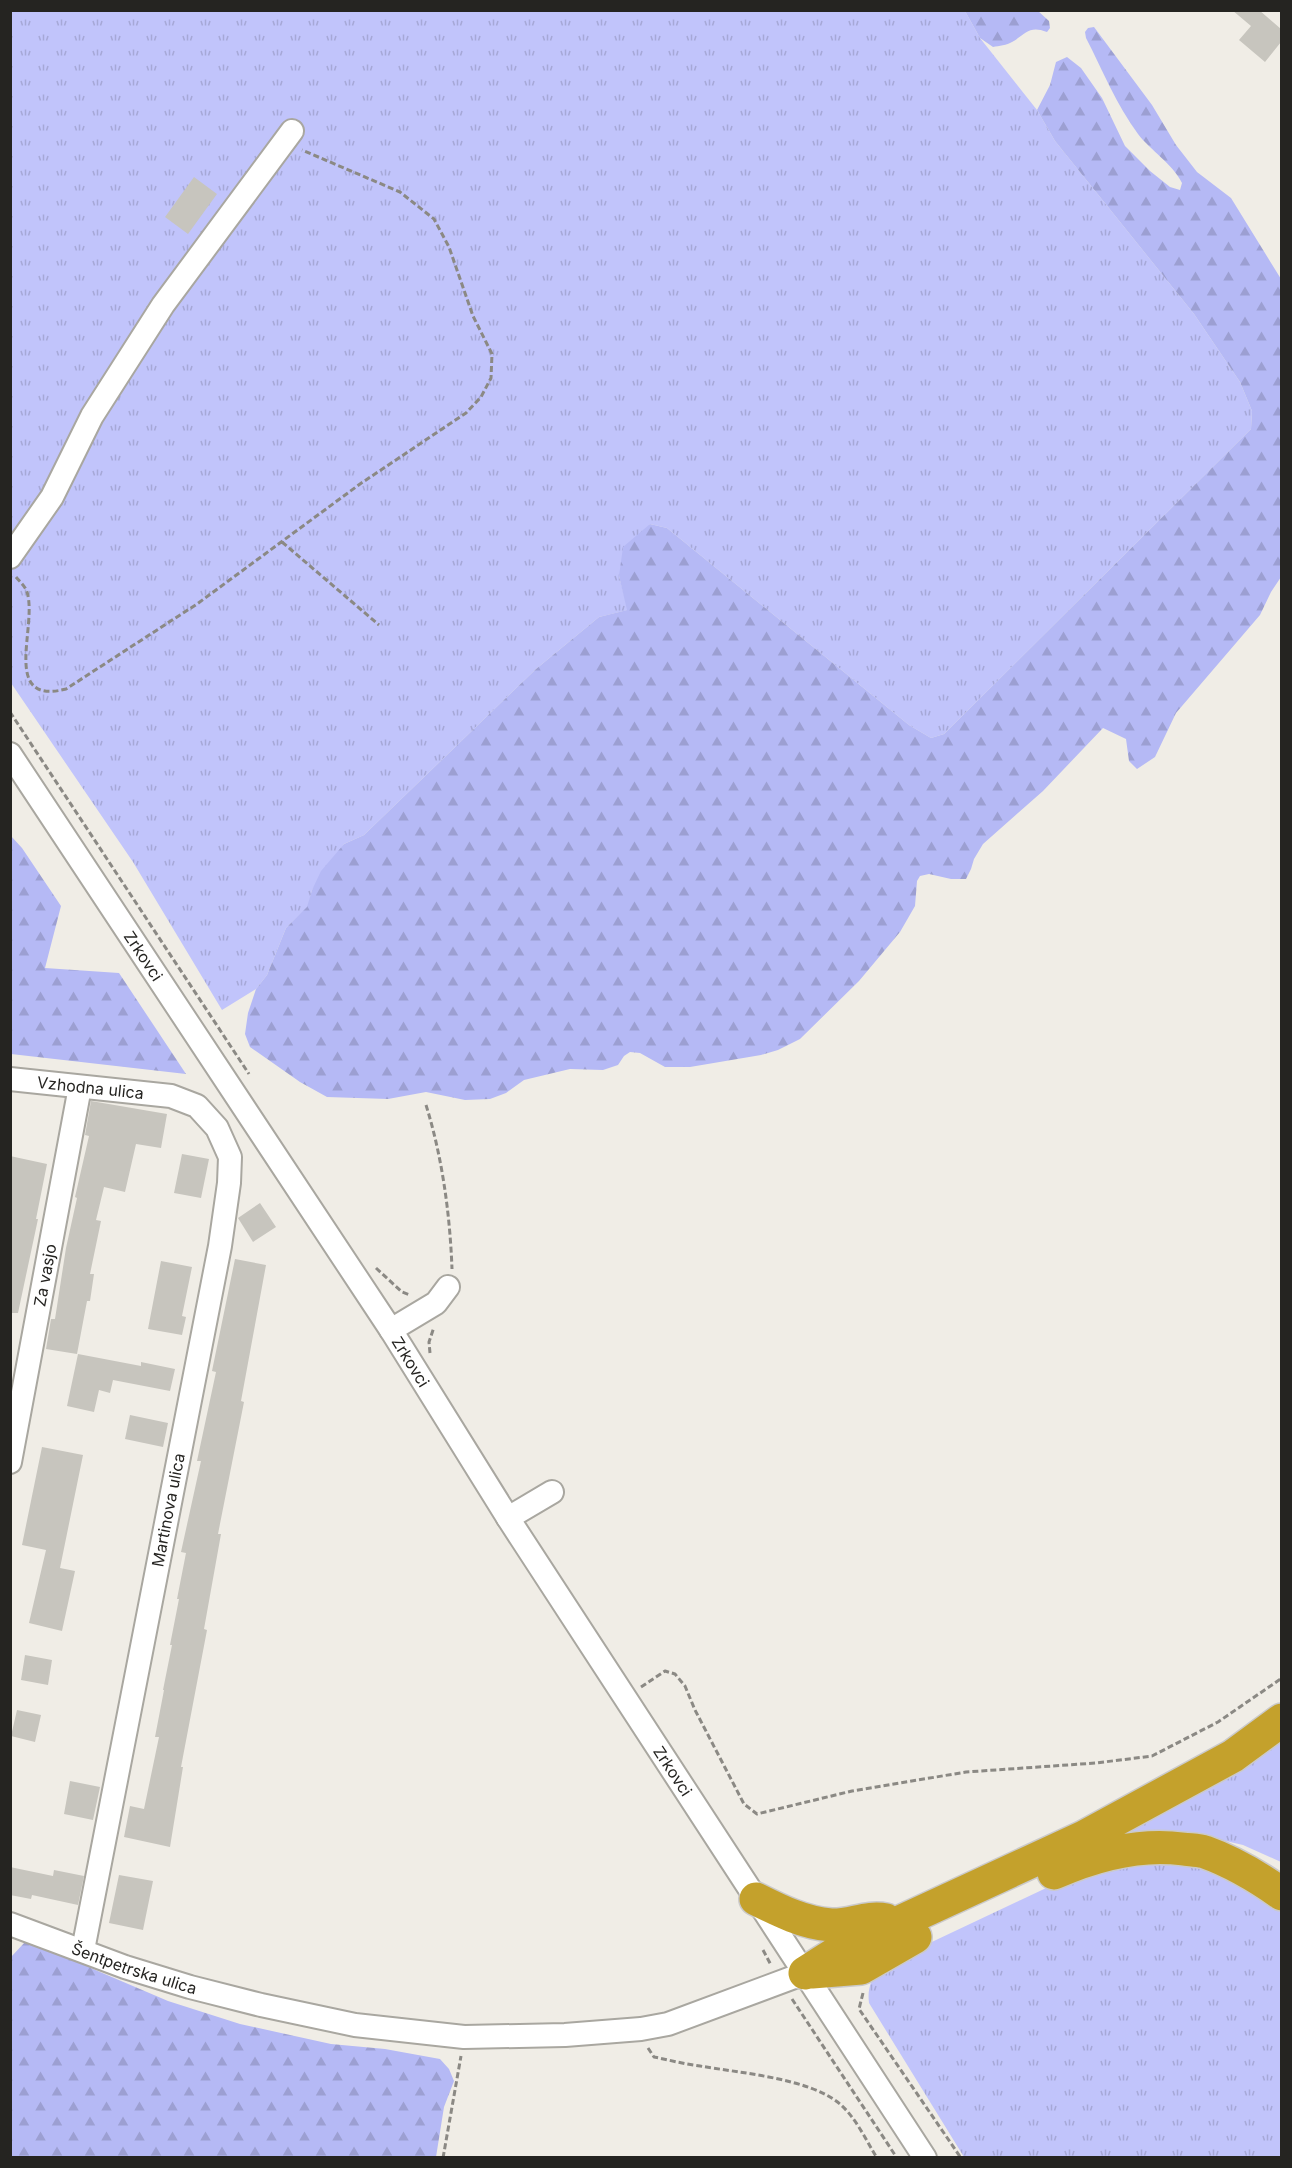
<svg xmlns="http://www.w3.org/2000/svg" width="1292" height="2168" font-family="Inter,sans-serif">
<defs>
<pattern id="grass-tufts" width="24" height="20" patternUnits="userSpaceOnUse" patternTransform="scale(1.5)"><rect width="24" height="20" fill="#c1c4fb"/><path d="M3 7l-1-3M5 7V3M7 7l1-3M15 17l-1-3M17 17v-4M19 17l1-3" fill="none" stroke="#a6a8d7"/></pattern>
<pattern id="forest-firs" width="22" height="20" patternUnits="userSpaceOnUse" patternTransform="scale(1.5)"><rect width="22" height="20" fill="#b5b9f5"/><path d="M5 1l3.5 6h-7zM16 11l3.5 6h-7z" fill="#9c9fd2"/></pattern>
</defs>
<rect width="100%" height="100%" fill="#f0ede6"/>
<path fill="url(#grass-tufts)" d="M10 11H965L980 38 1037 110 1055 141 1194 314 1240 382 1252 411 1251 429 944 734 931 738 909 725 667 528 650 524 619 576 628 610 599 617 536 669 364 835 344 844 312 890 308 907 286 928 267 975 256 989 222 1010 133 862 11 683Z
M1281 1735V1862L1243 1845 1191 1833 1099 1845Z
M1180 1855 1281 1906V2157H964L869 2003C867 1988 872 1977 881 1966L1078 1873Z"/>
<path fill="url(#forest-firs)" d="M965 11H1038L1049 21 1050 28 1047 32C1029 25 1026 34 1012 42 1007 45 999 46 993 47L980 38Z
M1094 27 1152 105 1176 145 1197 172 1231 198 1281 279V577L1271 592 1260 615 1176 713 1155 757 1137 769 1129 761 1126 739 1103 728 1043 791 983 844 974 859 971 869 966 879H951L929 874 920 876 917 881 915 906 900 932 859 981 800 1039 778 1050 761 1055 690 1067H665L640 1053 630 1052 624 1056 618 1065 603 1070 570 1069 524 1080 506 1093 490 1099 465 1100 426 1092 388 1099 327 1097 300 1082 250 1047 245 1034 248 1013 256 989 267 975 286 928 307 907 312 890 321 871 344 844 364 835 536 669 599 617 627 610 619 576 623 547 650 524 667 528 909 725 931 738 944 734 1251 429 1252 411 1240 382 1194 314 1055 141 1037 110 1050 85 1056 62 1067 57 1081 68 1102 98 1125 146 1150 171 1170 187 1180 190 1182 183C1172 163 1151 151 1138 134 1116 104 1103 71 1086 38L1085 32 1088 28Z
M11 836 22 848 61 906 45 968 119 973 186 1074 11 1054Z
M26 1941 59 1952 93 1969 168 2001 240 2024 331 2044 385 2049 440 2059 449 2069 454 2081 444 2107 436 2157 11 2158V1957Z"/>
<path fill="#c7c5be" d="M1232 10H1259L1281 29V42L1265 62 1239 40 1251 26Z
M194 177 217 194 188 234 165 217Z
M91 1101 167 1114 161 1148 136 1144 125 1192 104 1187 96 1220 101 1221 90 1274H94L90 1301H87L77 1354 46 1349 51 1319H55L66 1248 77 1198 75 1197 89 1136 85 1135Z
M182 1154 209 1159 201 1198 174 1193Z
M10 1156 47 1164 36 1219H38L18 1313H10Z
M260 1203 276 1227 253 1242 238 1218Z
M235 1259 266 1265 241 1401 244 1402 218 1534H221L204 1629 207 1630 181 1767H183L170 1847 124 1837 130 1806 144 1809 159 1737H155L164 1690H163L172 1645H170L179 1599H177L186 1553 181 1552 201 1461H197L216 1372 212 1371Z
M161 1261 192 1267 182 1316 186 1317 182 1335 148 1329Z
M78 1354 141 1366V1362L175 1369 170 1391 113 1380 110 1393 99 1390 94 1412 67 1406Z
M130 1415 168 1423 163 1447 125 1439Z
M42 1447 83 1455 60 1568 75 1571 62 1631 29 1623 46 1550 22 1545Z
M25 1655 52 1660 48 1685 21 1680Z
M17 1710 41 1715 35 1742 11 1736Z
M70 1781 100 1787 93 1820 64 1814Z
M10 1867 53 1876 54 1870 84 1876 78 1905 32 1895 31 1899 10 1895Z
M119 1875 153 1881 143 1930 109 1923Z"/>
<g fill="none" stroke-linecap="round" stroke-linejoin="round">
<g stroke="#a9a7a0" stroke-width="26">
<g id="minor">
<path d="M10 557 52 497 92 416 163 305 292 131"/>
<path id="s1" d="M10 754 391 1330 508 1518 925 2158"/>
<path id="s2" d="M10 1079 171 1096 197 1106 217 1128 230 1157 229 1183 220 1246 83 1950"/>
<path d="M391 1330 436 1303 448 1287"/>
<path id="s3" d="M10 1462 80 1087"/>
<path d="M508 1518 552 1492"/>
<path id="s4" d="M10 1924 125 1967 190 1987 261 2005 355 2025 464 2037 565 2035 641 2029 668 2024 805 1973"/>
</g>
</g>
<g stroke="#cbcaca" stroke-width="36">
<path id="highway" d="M1054 1873C1095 1855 1138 1843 1183 1849 1190 1850 1198 1850 1205 1852 1233 1862 1258 1877 1282 1894
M756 1899C780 1911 804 1923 831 1925 850 1926 867 1916 886 1920
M812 1972 861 1968 915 1937
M805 1973 846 1947 1084 1837 1233 1756 1282 1720"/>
</g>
<path stroke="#8b8984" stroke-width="3" stroke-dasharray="6 3" stroke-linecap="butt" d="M282 542 379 625
M16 577C20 582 25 586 27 592 38 626 0 706 66 689L197 604 360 484 466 413 481 397 491 378 492 354 473 316 449 247 434 219 400 192 302 150
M10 712 249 1074
M426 1105C442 1156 450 1214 452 1269
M376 1268 402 1292 410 1295
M430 1353 429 1342 434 1327
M641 1687 665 1671 675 1674 685 1686 695 1710 744 1804 757 1814 852 1791 966 1772 1096 1763 1152 1756 1218 1722 1282 1678
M763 1950 771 1965
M863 1993 859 2009 961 2158
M792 1999 897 2158
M648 2048 654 2057C669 2060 684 2064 700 2066 740 2073 809 2078 840 2104 856 2118 866 2140 877 2158
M443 2158 461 2056"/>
<use href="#minor" stroke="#fff" stroke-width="22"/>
<use href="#highway" stroke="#c4a12c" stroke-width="33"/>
</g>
<g text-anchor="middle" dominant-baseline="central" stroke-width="5" stroke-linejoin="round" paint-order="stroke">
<g font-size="16" fill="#252421" stroke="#fff">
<text stroke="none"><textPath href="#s1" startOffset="242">Zrkovci</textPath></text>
<text stroke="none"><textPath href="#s2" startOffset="81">Vzhodna ulica</textPath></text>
<text stroke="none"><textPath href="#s3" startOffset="190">Za vasjo</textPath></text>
<text stroke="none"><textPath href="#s1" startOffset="728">Zrkovci</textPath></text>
<text transform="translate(168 1510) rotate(-79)">Martinova ulica</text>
<text stroke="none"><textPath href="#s1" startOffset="1214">Zrkovci</textPath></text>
<text stroke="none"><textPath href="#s4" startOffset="132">Šentpetrska ulica</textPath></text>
</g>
</g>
<rect width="1292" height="2168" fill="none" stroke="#252421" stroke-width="24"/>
</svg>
